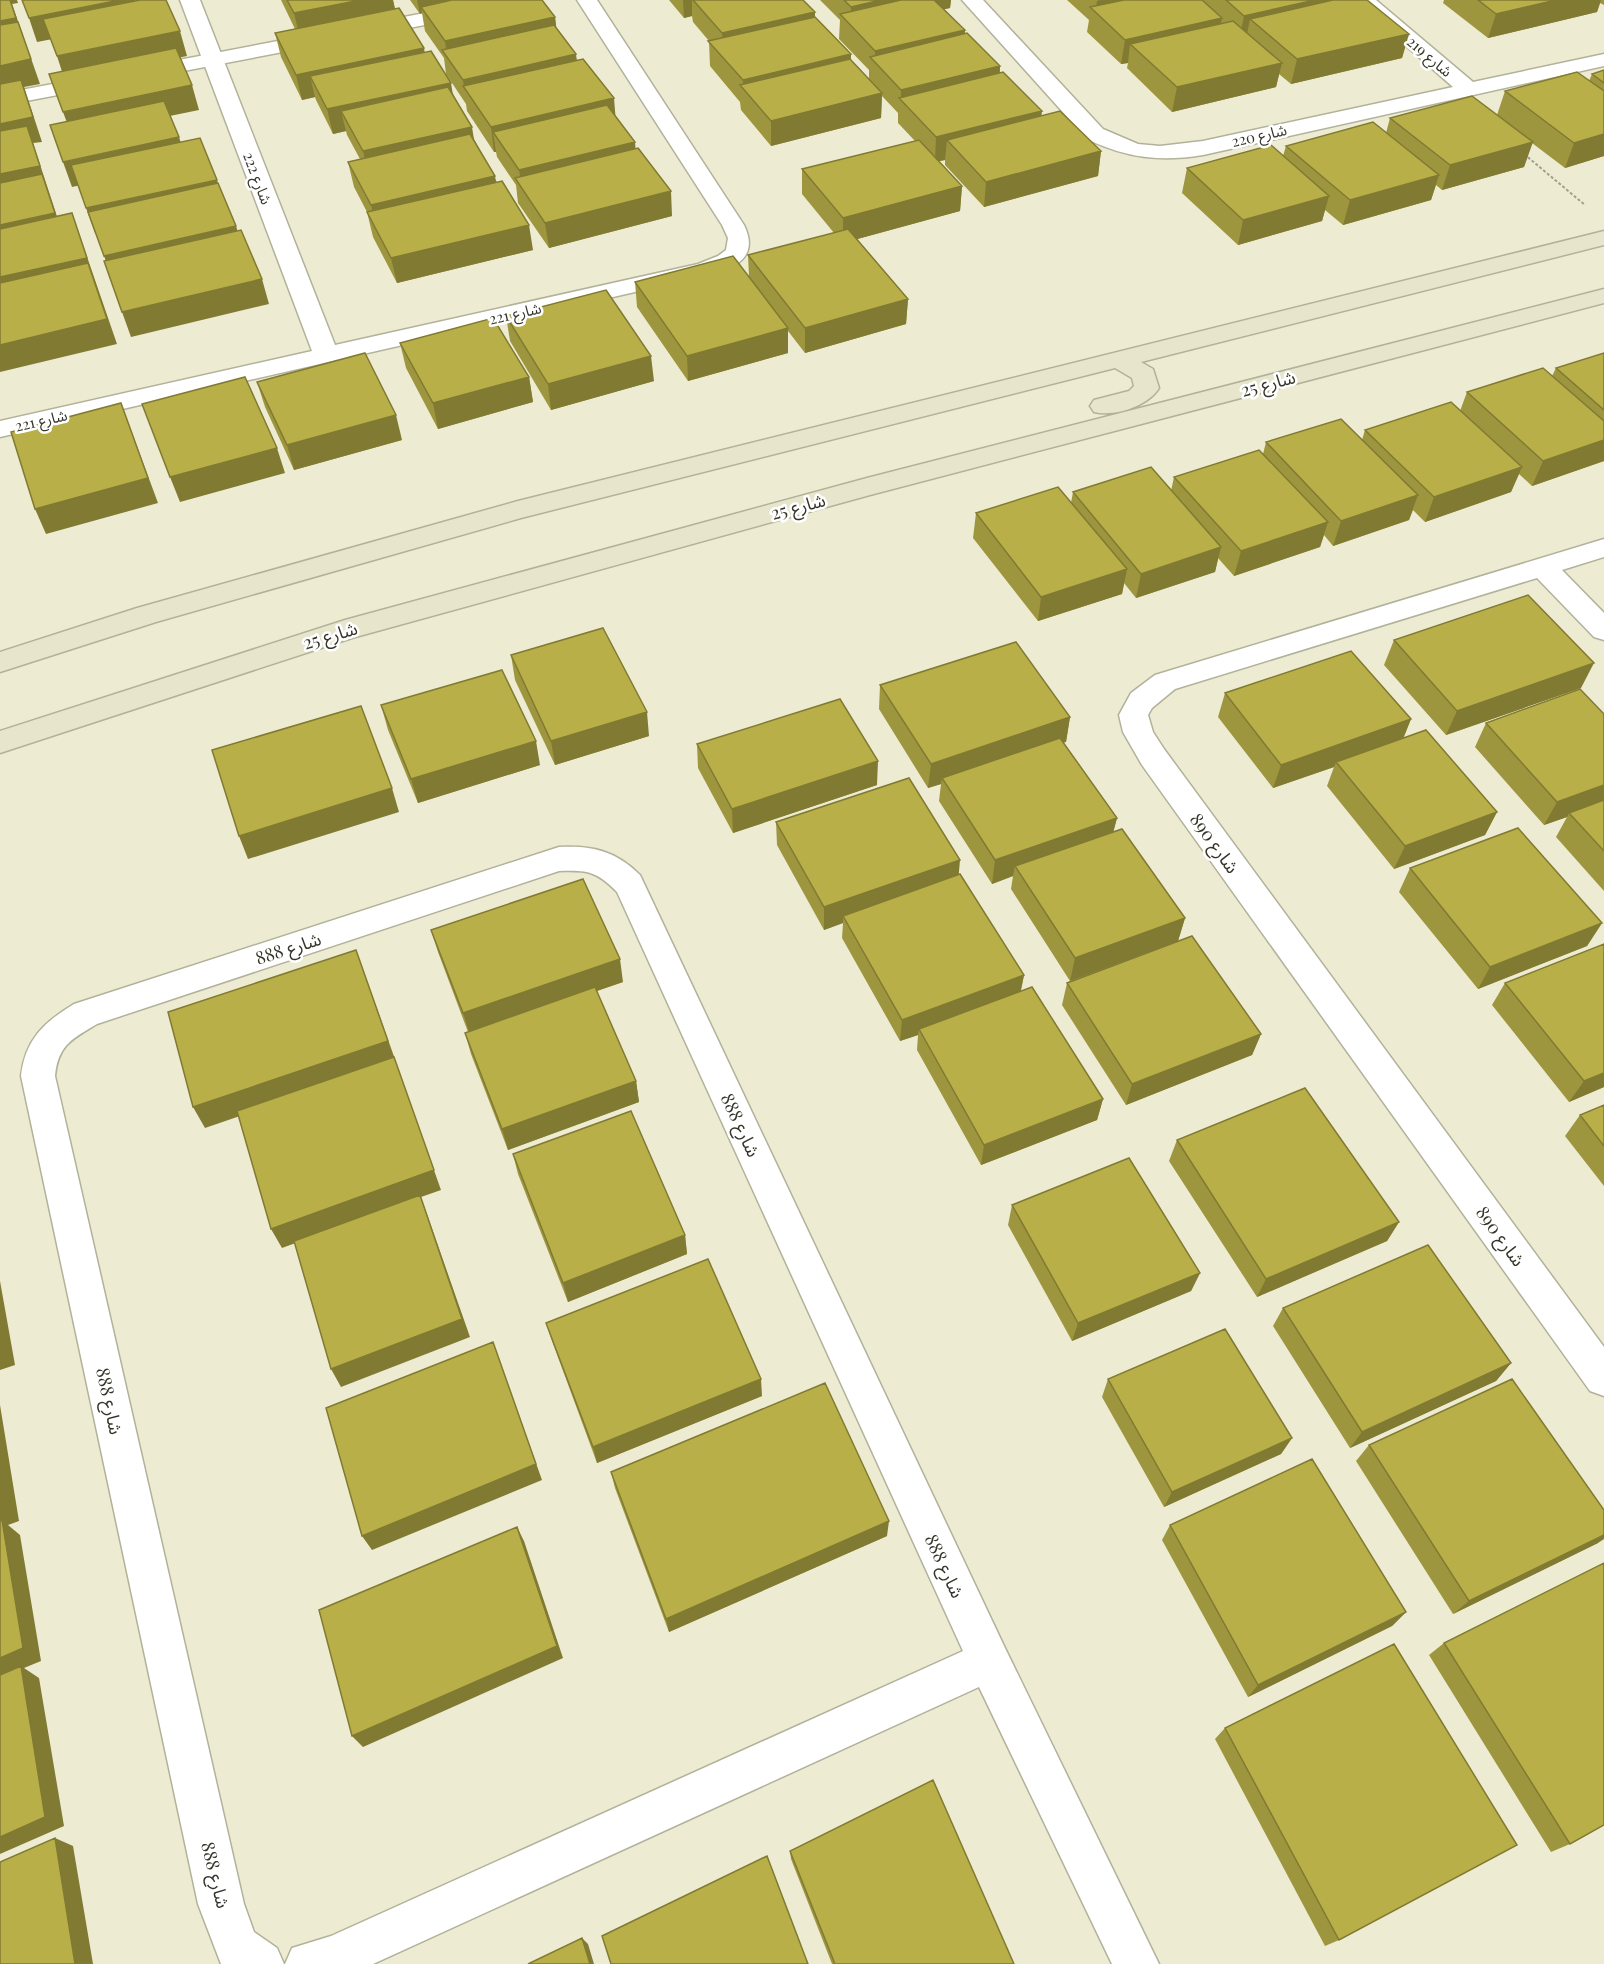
<svg xmlns="http://www.w3.org/2000/svg" width="1604" height="1964" font-family="'Playfair Display','Noto Sans Arabic',serif">
<rect width="100%" height="100%" fill="#edecd3"/>
<g fill="none" stroke-linecap="round" stroke-linejoin="round">
<g stroke="#b2b19a" stroke-width="3">
<path id="lane" d="M493 0H534L531 4 524 6 0 106V94Z"/>
</g>
<g stroke="#b2b19a" stroke-width="3">
<path id="street" d="M180 0H200L335 345 698 264 718 256 726 250 728 238 722 225 577 0H597L744 225C760 258 734 269 705 276L0 437V421L312 351Z
M962 0H983L1103 129 1138 144 1160 146 1203 141 1453 87 1354 0H1376L1473 82 1604 54V66L1203 155C1160 162 1126 158 1087 139Z
M1604 539V557L1562 570 1604 613V640L1594 637 1537 578 1175 689 1152 708 1148 715 1153 732 1164 749 1604 1347V1396L1590 1391 1142 765 1123 732 1119 715 1131 693 1155 675Z
M559 847C592 845 616 851 640 875L1004 1646 1159 1964H1112L979 1687 373 1964H285L292 1948 331 1936 963 1651 617 892C597 871 587 870 559 871L97 1024C72 1039 58 1045 55 1076L244 1904 254 1932 277 1948 284 1964H221L198 1904 21 1076C25 1040 44 1022 74 1004Z"/>
</g>
<g stroke="#b2b19a" stroke-width="3">
<path id="secondary" d="M1604 231V245L1141 362 1153 369 1159 388C1148 406 1115 417 1094 412L1090 406 1094 400 1129 391 1134 386 1132 378 1115 368 521 518 156 622 0 672V652L137 608 518 501Z
M1604 289V303L870 495 352 638 0 753V731L345 620 867 478Z"/>
</g>
<path stroke="#a1a08d" stroke-width="2" stroke-dasharray="3 2" stroke-linecap="butt" d="M1524 154 1585 205"/>
<use href="#lane" fill="#fff" fill-rule="evenodd"/>
<use href="#street" fill="#fff" fill-rule="evenodd"/>
<use href="#secondary" fill="#e7e6cd" fill-rule="evenodd"/>
</g>
<path fill="#9e963e" d="M281 0H393L395 9 424 48V52L453 94 475 141 533 250 397 283 373 237 367 212 354 187 348 162 360 159 347 135 346 131 333 134 316 100 315 97 302 100 281 57 275 33 295 29Z
M410 0H542L555 17 556 28 615 117 635 149 672 216 549 248 518 203 516 185 497 157 496 152H494L467 111 466 104 446 74 444 58 425 31 422 13 420 14Z
M669 0H803L815 12V17L851 54V60L869 79V70L839 39 840 20 820 0H951L950 8 944 9 965 30V34L1000 66V73L1041 116 1101 151 1098 176 984 207 945 165V160L939 161 962 186 960 211 857 239 908 299 906 324 805 353 788 331V353L688 381 637 307 635 282 749 277 748 255 834 233 802 194V169L915 141 898 123V113L882 96 881 118 771 146 741 110 740 102 710 66 709 41 693 22 692 16 684 18Z
M1067 0H1367L1409 34 1402 58 1291 84 1279 74 1276 87 1172 112 1127 68 1128 63 1121 64 1087 32 1089 20Z
M1444 0H1604V5L1600 3 1597 12 1488 38 1443 3Z
M1604 70V156L1565 168 1532 143 1524 167 1442 190 1436 185 1431 200 1343 225 1325 210 1322 221 1238 245 1182 193 1187 168 1283 156 1286 146 1386 133 1390 118 1497 115 1505 91 1589 81 1592 74Z
M506 316 654 381 551 410 510 341Z
M400 343 529 377 533 402 438 429 406 368Z
M1604 353V461L1532 486 1519 474 1511 492 1425 522 1413 510 1409 520 1333 546 1324 535 1320 547 1234 576 1218 558 1215 572 1136 598 1124 583 1122 594 1038 621 973 538 976 513 1071 503 1073 492 1171 491 1174 477 1263 454 1266 442 1362 440 1365 430 1460 411 1467 392 1552 376 1556 368Z
M257 382 402 440 294 470 265 407Z
M1394 640 1581 688 1446 735 1384 665Z
M511 655 649 736 555 765 515 680Z
M880 685 1070 717 1066 742H1063L1117 818 1113 832 1185 918 1178 941 1070 981 1011 889 1013 876 992 884 939 801 941 784 928 788 879 709Z
M1225 693 1411 719 1404 737 1497 812 1485 835 1394 869 1327 786 1334 767 1273 788 1218 717Z
M381 705 540 765 418 803 388 730Z
M1604 714V891L1556 837 1567 817 1544 825 1475 747 1486 723Z
M697 744 877 785 733 833 698 768Z
M776 822 958 875 1024 975 1021 991 1103 1099 1097 1120 981 1165 917 1050 918 1035 900 1041 842 938 843 923 824 930 777 845Z
M1410 868 1602 923 1587 946 1478 989 1399 892Z
M431 930 623 982 596 991 636 1081 639 1102 508 1150 471 1054 465 1033 468 1032 438 952Z
M1604 944V1087L1569 1102 1492 1005 1505 983Z
M1067 983 1261 1034 1252 1055 1126 1105 1062 1005Z
M1604 1105V1186L1565 1136 1580 1115Z
M1177 1140 1399 1222 1387 1241 1257 1297 1169 1161Z
M513 1154 685 1235 687 1254 568 1302 518 1174Z
M1012 1205 1200 1273 1191 1291 1072 1341 1008 1225Z
M1283 1308 1511 1363 1496 1381 1350 1448 1273 1326Z
M546 1323 762 1396 597 1463 552 1341Z
M1108 1379 1292 1438 1281 1454 1164 1507 1102 1397Z
M1369 1445 1598 1543 1453 1614 1356 1461Z
M611 1472 887 1536 669 1632 615 1488Z
M1170 1525 1406 1612 1392 1626 1248 1697 1162 1540Z
M1444 1643 1570 1844 1551 1852 1429 1655Z
M1225 1728 1339 1940 1325 1946 1215 1739Z
M790 1851 1014 1964H832L791 1859Z"/>
<path fill="#817a32" d="M0 0H17L18 3 12 4 40 84 24 87 42 142 33 143 64 238 0 252Z
M120 0H135L142 22 37 42 29 18Z
M361 0H393L397 18 300 38 294 13Z
M417 0H483L421 7 422 13 420 14Z
M683 0H692V16L684 18Z
M881 0H951L950 8 855 30 851 25V7Z
M1100 0H1177L1095 12 1097 1Z
M1315 0H1347L1250 19 1246 39 1239 40 1244 16Z
M1556 0H1601L1597 12 1488 38 1496 14Z
M815 12V36L723 58 722 33Z
M555 17 558 41 447 57 445 41Z
M1222 18 1218 42 1130 44 1128 63 1121 64 1125 40Z
M965 30 963 54 875 63V51Z
M180 31 187 56 65 81 57 56Z
M1409 34 1402 58 1291 84 1297 59Z
M424 48 428 73 310 76 315 97 302 100 296 75Z
M576 54 579 79 464 87 463 80Z
M851 54 850 79 743 88V80Z
M1282 63 1276 87 1172 112 1177 87Z
M1000 66 998 90 901 100V90Z
M451 83 455 107 341 111 346 131 333 134 327 109Z
M192 85 199 110 72 136 63 112Z
M882 93 881 118 771 146V121Z
M614 98 616 123 493 132 496 152H494L491 127Z
M1042 111 1039 135 947 140 945 160 935 162 936 137Z
M472 127 476 152 369 176 363 151Z
M1604 134V156L1565 168 1574 143Z
M179 137 187 162 72 187 63 162Z
M635 142 637 167 522 188 519 170Z
M1533 142 1524 167 1442 190 1450 165Z
M1101 151 1098 176 984 207 986 182Z
M1439 175 1431 200 1343 225 1350 200Z
M495 176 499 201 377 230 371 205Z
M217 180 225 205 95 233 86 208Z
M962 186 960 211 843 243V218Z
M671 191 672 216 549 248 545 223Z
M1329 196 1322 221 1238 245 1243 220Z
M72 213 117 344 0 372V277Z
M529 225 533 250 397 283 391 258Z
M236 226 244 251 113 281 104 256Z
M262 279 269 304 131 337 122 312Z
M908 299 906 324 805 353V328Z
M788 328V353L688 381 687 356Z
M651 356 654 381 551 410 548 384Z
M529 377 533 402 438 429 433 403Z
M121 403 158 503 46 534 35 509Z
M396 415 402 440 294 470 287 445Z
M1604 440V461L1532 486 1543 461Z
M277 448 285 473 180 502 170 477Z
M1522 467 1511 492 1425 522 1434 497Z
M1418 495 1409 520 1333 546 1341 521Z
M1328 522 1320 547 1234 576 1241 551Z
M1221 547 1215 572 1136 598 1141 574Z
M1127 569 1122 594 1038 621 1041 597Z
M1594 663 1581 688 1446 735 1457 711Z
M647 712 649 736 555 765 551 741Z
M1070 717 1066 742 945 782 942 778 941 784 928 788 931 764Z
M1411 719 1401 743 1336 762 1334 767 1273 788 1281 765Z
M536 741 540 765 418 803 411 779Z
M878 761 877 785 733 833 732 809Z
M1604 785V803L1569 813 1567 817 1544 825 1557 802Z
M392 788 399 812 248 859 239 836Z
M1497 812 1485 835 1394 869 1405 846Z
M1117 818 1111 841 1015 866 1013 876 992 884 995 860Z
M960 860 958 883 843 916V923L824 930V907Z
M1185 918 1178 941 1070 981 1075 958Z
M1602 923 1587 946 1478 989 1490 967Z
M356 950 396 1062 205 1128 193 1107Z
M620 959 623 982 470 1035 463 1013Z
M1024 975 1019 998 919 1029 918 1035 900 1041 902 1020Z
M1261 1034 1252 1055 1126 1105 1132 1084Z
M394 1057 441 1190 421 1197 470 1337 341 1387 331 1369 421 1197 282 1248 271 1229Z
M1604 1073V1087L1569 1102 1584 1081Z
M636 1081 639 1102 508 1150 502 1129Z
M1103 1099 1097 1120 981 1165 984 1145Z
M1399 1222 1387 1241 1257 1297 1266 1279Z
M685 1235 687 1254 568 1302 563 1283Z
M1200 1273 1191 1291 1072 1341 1078 1323Z
M0 1281 15 1365 0 1370Z
M493 1342 542 1480 372 1550 362 1536Z
M1511 1363 1496 1381 1350 1448 1362 1432Z
M761 1379 762 1396 597 1463 593 1447Z
M0 1405 19 1521 8 1525 20 1535 41 1661 24 1668 39 1678 64 1826 0 1854Z
M1292 1438 1281 1454 1164 1507 1172 1492Z
M889 1521 887 1536 669 1632 666 1619Z
M517 1527 524 1541 563 1658 363 1747 352 1736Z
M1604 1535V1539L1598 1543 1453 1614 1469 1601Z
M1406 1612 1392 1626 1248 1697 1258 1685Z
M55 1838 73 1846 93 1964H75Z
M582 1938 588 1944 594 1964H590Z"/>
<path fill="#b8af48" stroke="#817a32" stroke-width="1.5" d="M0 0H10L16 18 0 21Z
M22 0H120L29 18Z
M140 0H166L180 31 57 56 43 19Z
M287 0H361L294 13Z
M452 0H542L555 17 445 41 421 7Z
M693 0H803L815 12 722 33Z
M844 0H881L851 7Z
M901 0H934L965 30 875 51 840 14Z
M1124 0H1202L1222 18 1125 40 1090 7Z
M1226 0H1315L1244 16Z
M1333 0H1367L1409 34 1297 59 1250 19Z
M1478 0H1556L1496 14Z
M399 8 424 48 296 75 275 33Z
M815 17 851 54 743 80 708 41Z
M1233 21 1282 63 1177 87 1130 44Z
M18 22 31 59 0 66V25Z
M554 25 576 54 463 80 442 50Z
M967 33 1000 66 901 90 870 57Z
M176 48 192 85 63 112 49 74Z
M431 51 451 83 327 109 310 76Z
M583 59 614 98 491 127 463 86Z
M850 59 882 93 771 121 740 85Z
M1604 70V83L1592 74Z
M1003 72 1042 111 936 137 899 98Z
M1577 72 1604 91V134L1574 143 1505 91Z
M21 80 33 117 0 124V84Z
M448 87 472 127 363 151 341 111Z
M1472 96 1533 142 1450 165 1390 118Z
M164 101 179 137 63 162 50 125Z
M607 105 635 142 519 170 493 132Z
M1060 111 1101 151 986 182 947 140Z
M1373 122 1439 175 1350 200 1286 146Z
M27 126 40 166 0 174V131Z
M470 134 495 176 371 205 348 162Z
M200 138 217 180 86 208 71 165Z
M919 140 962 186 843 218 802 169Z
M1271 145 1329 196 1243 220 1187 168Z
M638 148 671 191 545 223 515 178Z
M42 174 55 213 0 225V183Z
M502 181 529 225 391 258 367 212Z
M218 183 236 226 104 256 88 212Z
M72 213 87 258 0 277V229Z
M848 229 908 299 805 328 748 255Z
M241 230 262 279 122 312 104 261Z
M733 256 788 328 687 356 635 282Z
M88 263 107 319 0 345V283Z
M606 290 651 356 548 384 506 316Z
M493 318 529 377 433 403 400 343Z
M365 353 396 415 287 445 257 382Z
M1604 353V410L1556 368Z
M1543 368 1604 421V440L1543 461 1467 392Z
M245 377 277 448 170 477 142 404Z
M1451 402 1522 467 1434 497 1365 430Z
M121 403 148 478 35 509 11 432Z
M1341 419 1418 495 1341 521 1266 442Z
M1259 450 1328 522 1241 551 1174 477Z
M1151 467 1221 547 1141 574 1073 492Z
M1058 487 1127 569 1041 597 976 513Z
M1528 595 1594 663 1457 711 1394 640Z
M603 628 647 712 551 741 511 655Z
M1016 642 1070 717 931 764 880 685Z
M1351 651 1411 719 1281 765 1225 693Z
M502 670 536 741 411 779 381 705Z
M1580 689 1604 714V785L1557 802 1486 723Z
M840 699 878 761 732 809 697 744Z
M361 706 392 788 239 836 212 750Z
M1426 730 1497 812 1405 846 1336 762Z
M1060 738 1117 818 995 860 942 778Z
M909 778 960 860 824 907 776 822Z
M1604 800V851L1569 813Z
M1518 828 1602 923 1490 967 1410 868Z
M1122 829 1185 918 1075 958 1015 866Z
M960 874 1024 975 902 1020 843 916Z
M583 879 620 959 463 1013 431 930Z
M1192 936 1261 1034 1132 1084 1067 983Z
M1604 944V1073L1584 1081 1505 983Z
M356 950 388 1041 193 1107 168 1012Z
M595 987 636 1081 502 1129 465 1033Z
M1032 987 1103 1099 984 1145 919 1029Z
M394 1057 434 1170 271 1229 237 1111Z
M1305 1088 1399 1222 1266 1279 1177 1140Z
M1604 1105V1146L1580 1115Z
M631 1111 685 1235 563 1283 513 1154Z
M1129 1158 1200 1273 1078 1323 1012 1205Z
M420 1195 462 1319 331 1369 294 1241Z
M1428 1245 1511 1363 1362 1432 1283 1308Z
M708 1259 761 1379 593 1447 546 1323Z
M1225 1329 1292 1438 1172 1492 1108 1379Z
M493 1342 536 1464 362 1536 326 1408Z
M1512 1379 1604 1510V1535L1469 1601 1369 1445Z
M825 1383 889 1521 666 1619 611 1472Z
M1312 1459 1406 1612 1258 1685 1170 1525Z
M2 1520 23 1648 0 1658V1521Z
M517 1527 557 1646 352 1736 319 1610Z
M1604 1563V1825L1570 1844 1444 1643Z
M1394 1644 1517 1845 1339 1940 1225 1728Z
M21 1666 45 1817 0 1837V1675Z
M933 1780 1014 1964H835L790 1851Z
M55 1838 75 1964H0V1862Z
M767 1856 808 1964H611L602 1936Z
M582 1938 590 1964H528Z"/>
<g text-anchor="middle" dominant-baseline="central" stroke-width="5" stroke-linejoin="round" paint-order="stroke">
<g font-size="15" fill="#35352b" stroke="#fff">
<text transform="translate(1430 56) rotate(40)">شارع 219</text>
<text transform="translate(1259 135) rotate(-13)">شارع 220</text>
<text transform="translate(258 178) rotate(69)">شارع 222</text>
<text transform="translate(515 313) rotate(-13)">شارع 221</text>
<text transform="translate(41 420) rotate(-13)">شارع 221</text>
</g>
<g font-size="18" fill="#35352b" stroke="#fff">
<text transform="translate(1268 383) rotate(-15)">شارع 25</text>
<text transform="translate(798 506) rotate(-15)">شارع 25</text>
<text transform="translate(330 635) rotate(-17)">شارع 25</text>
<text transform="translate(1215 843) rotate(54)">شارع 890</text>
<text transform="translate(288 948) rotate(-18)">شارع 888</text>
<text transform="translate(741 1125) rotate(65)">شارع 888</text>
<text transform="translate(1501 1236) rotate(54)">شارع 890</text>
<text transform="translate(110 1401) rotate(78)">شارع 888</text>
<text transform="translate(945 1566) rotate(65)">شارع 888</text>
<text transform="translate(216 1875) rotate(76)">شارع 888</text>
</g>
</g>
</svg>
